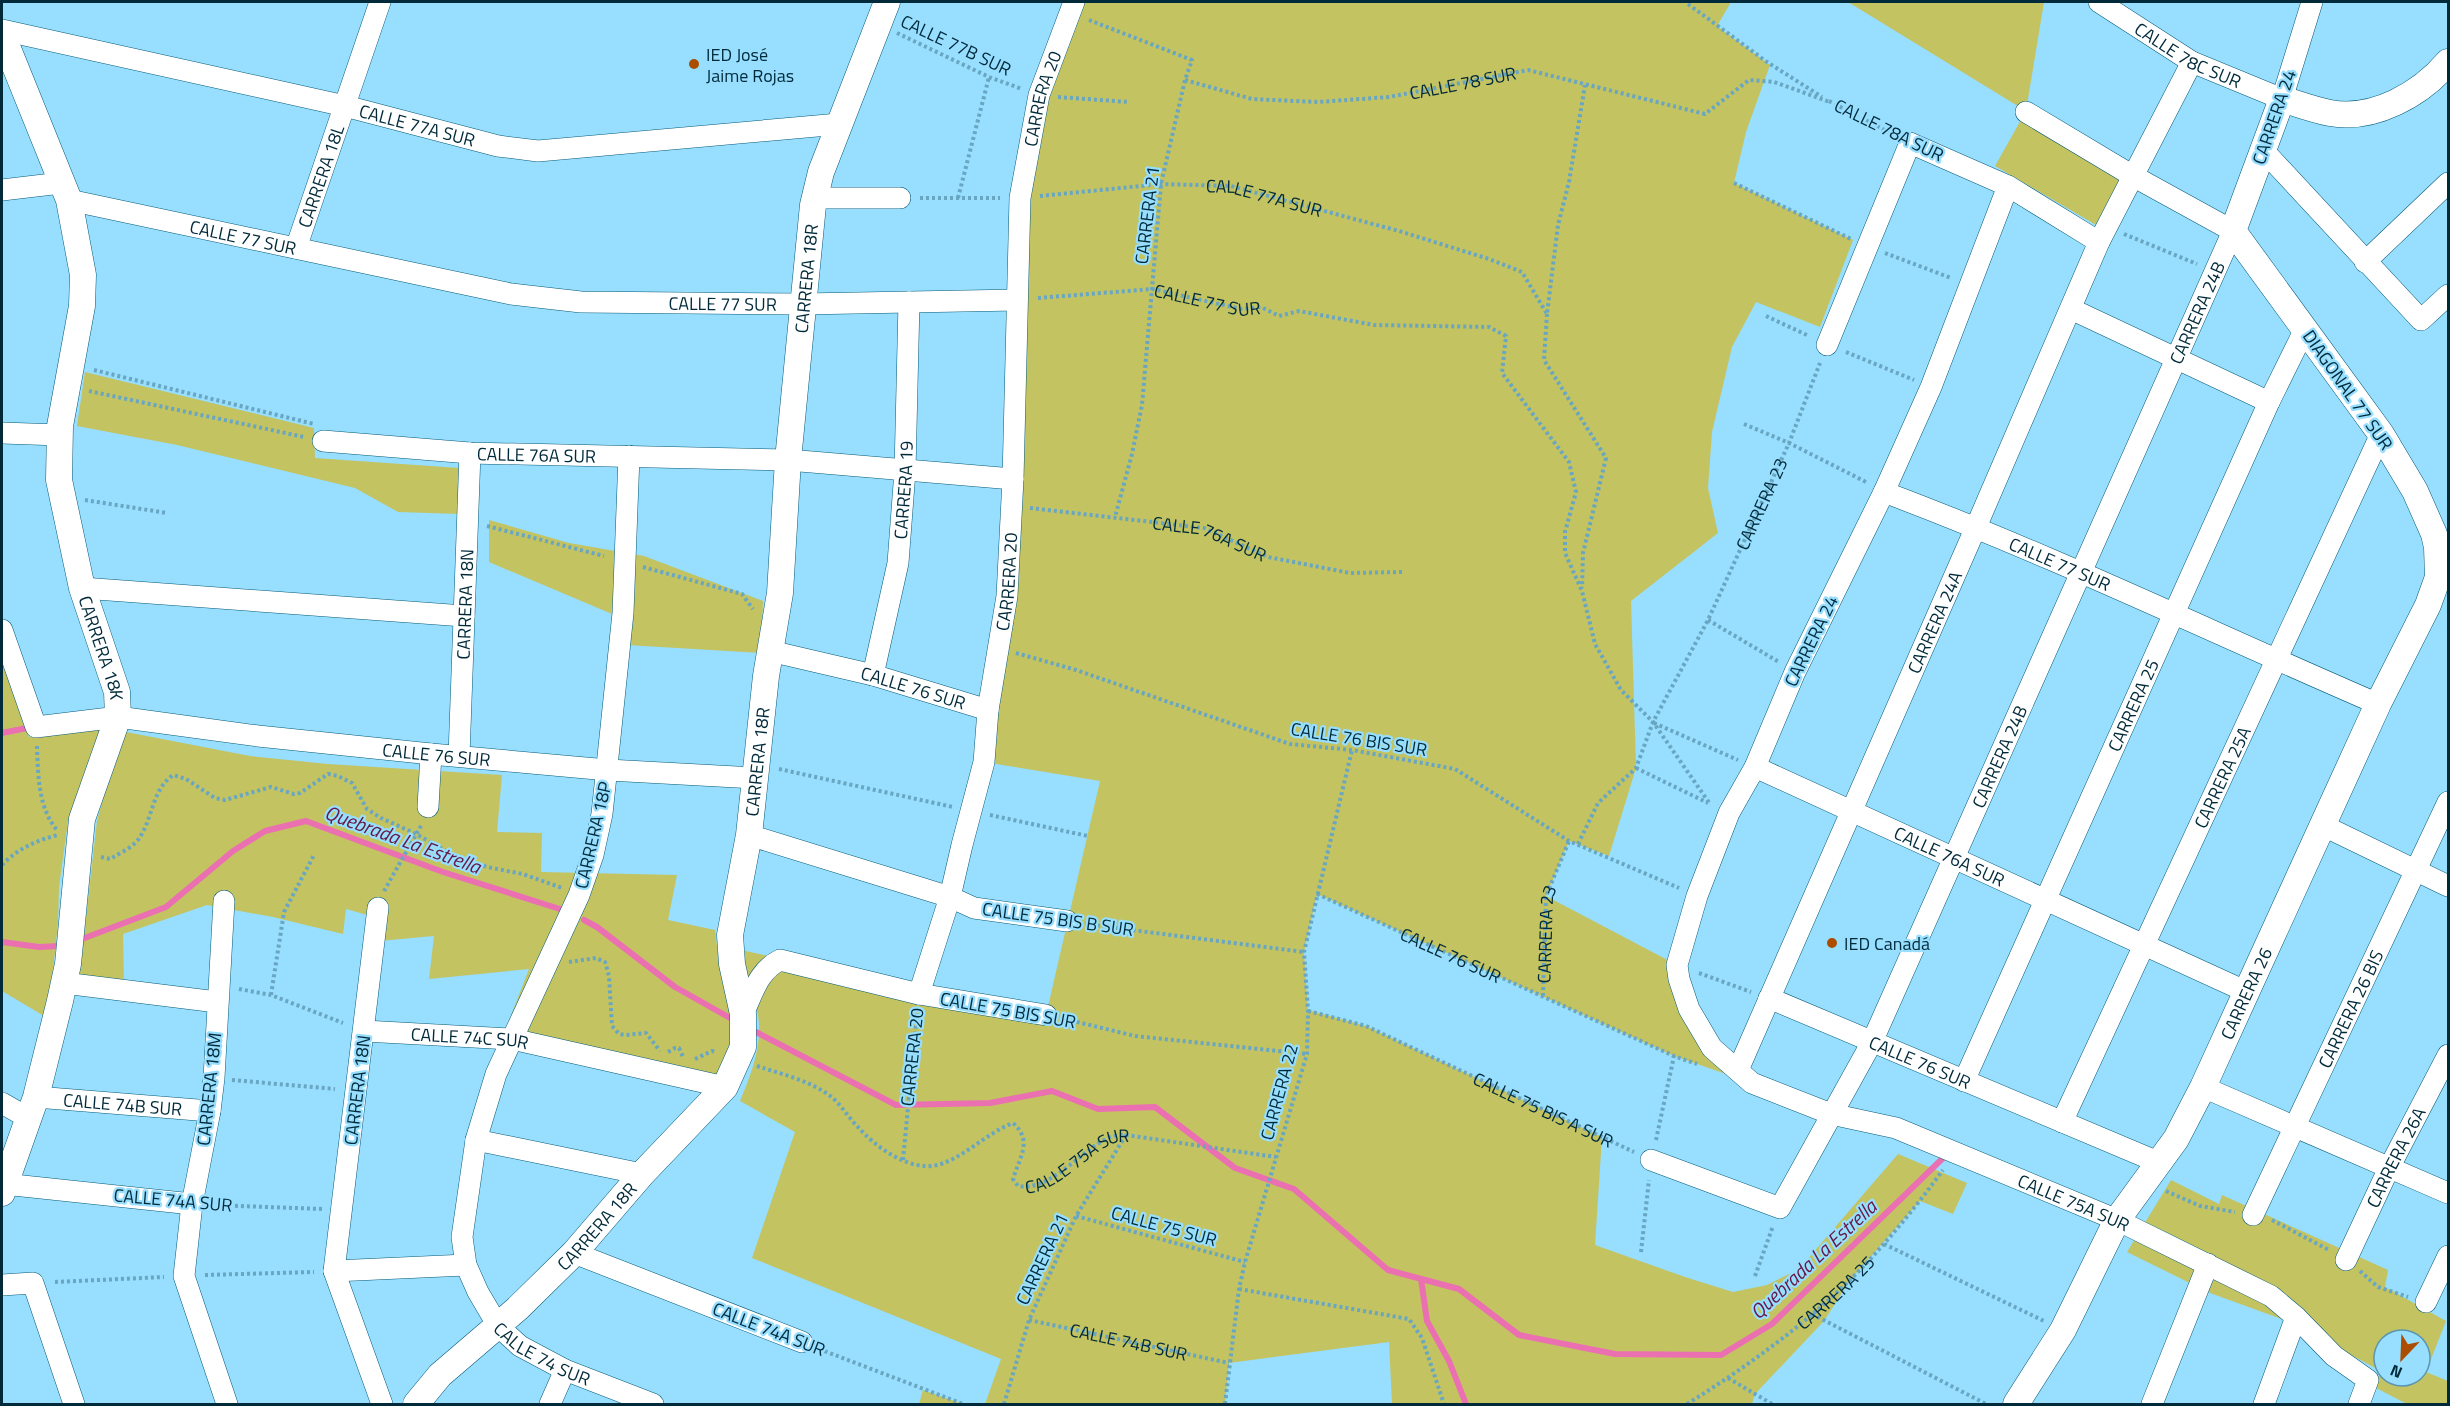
<svg xmlns="http://www.w3.org/2000/svg" width="2450" height="1406" font-family="'Titillium Web',sans-serif">
<rect width="100%" height="100%" fill="#97deff"/>
<path fill="#c4c361" fill-rule="evenodd" d="M1074 2H1731L1717 26 1770 65 1746 132 1734 183 1853 240 1820 327 1756 302 1732 347 1712 432 1708 488 1718 533 1631 601 1636 768 1609 856 1569 841 1546 896 1677 965 1689 1009 1752 1083 1674 1056 1317 894 1304 952 1308 1010 1366 1026 1602 1137 1595 1245 1685 1277 1733 1292 1767 1285 1799 1269 1898 1154 1967 1183 1953 1214 1920 1201 1851 1279 1824 1321 1755 1394 1752 1404H1392L1389 1342 1229 1363 1225 1404H985L1001 1359 752 1258 795 1132 740 1101C752 1072 764 1042 757 1010 752 990 745 971 741 950L1046 1015 1100 781 984 762 1007 596 1020 198Z
M1848 2H2044L2026 111 2127 172 2096 225 1995 166 2026 111Z
M85 372 314 428 315 458 459 468V514L398 512 355 488 177 445 77 426Z
M489 520 569 543 644 556 763 601 761 653 610 644 612 614 489 562Z
M2 660 29 737 101 728 68 821 59 887 58 923 53 971 44 1016 2 991Z
M126 732 250 756 328 764 502 775 497 832 542 833 541 872 677 875 668 920 715 930 719 962 736 1034 716 1077 505 1031 529 969 429 979 434 936 368 942 371 916 346 909 343 934 273 917 207 905 123 934 124 984 79 979 97 821 108 780Z
M2171 1180 2219 1204 2222 1195 2388 1270 2385 1287 2446 1321 2426 1372 2448 1381V1404H2407L2374 1387 2381 1371 2287 1321 2210 1293 2127 1252ZM2384 1340H2420V1376H2384Z
M923 1390 963 1404H919Z"/>
<g fill="none" stroke-linecap="round" stroke-linejoin="round">
<path stroke="#eb70b2" stroke-width="6" d="M2 733 27 728
M584 920 597 927 675 987 732 1019
M82 939 166 907 233 851 265 831 306 821 443 872 563 910
M2 942 39 947 60 946
M756 1032 896 1105 990 1103 1052 1091 1098 1109 1155 1107 1235 1168 1294 1189 1388 1270 1459 1289 1519 1335 1615 1354 1721 1355 1772 1324 1943 1158
M1421 1279 1427 1321 1449 1361 1466 1404"/>
<g stroke="#065b77" stroke-width="22">
<g id="minor">
<path id="s12" d="M2099 2 2192 62 2282 99 2312 2"/>
<path id="s13" d="M2 30 345 106 498 146 538 151 839 124"/>
<path d="M2263 150 2421 320 2448 295"/>
<path id="s14" d="M2008 186 1931 387 1884 492 1795 672 1755 767 1729 813 1697 896 1677 965 1679 979 1689 1009 1712 1048 1752 1083 1831 1114 1896 1128 2117 1220 2271 1296 2296 1317 2334 1356 2368 1380 2359 1404"/>
<path d="M2 190 61 183"/>
<path d="M814 198H900"/>
<path id="s15" d="M69 200 511 294 581 302 803 304 1017 300"/>
<path id="s16" d="M296 248 380 2"/>
<path d="M2365 262 2448 183"/>
<path d="M2071 309 2269 402"/>
<path d="M1827 345 1910 143 2008 186 2099 242"/>
<path d="M2 433 60 435"/>
<path id="s17" d="M323 441 470 453 788 460 1013 479"/>
<path id="s18" d="M629 456 623 613 602 814 593 855 579 895 496 1074 476 1140 462 1237 466 1265 478 1292 498 1326 520 1346 565 1370 653 1404"/>
<path id="s19" d="M1884 492C2052 555 2213 633 2378 704"/>
<path d="M82 588 464 616"/>
<path id="s20" d="M2 630 36 727 118 717 258 736 431 754 608 770 755 778"/>
<path id="s21" d="M770 651 873 675 988 710"/>
<path id="s22" d="M873 675 898 563 905 471 909 302"/>
<path id="s23" d="M459 756 470 453"/>
<path id="s24" d="M1755 767 2247 992"/>
<path d="M428 807 431 754"/>
<path d="M2322 825 2448 886"/>
<path d="M749 835 950 897 974 908 1067 921"/>
<path d="M224 901 214 1078 210 1111 192 1204 184 1276 227 1404"/>
<path d="M378 908 334 1271 382 1404"/>
<path d="M64 983 217 1002"/>
<path id="s25" d="M919 994 950 897 962 845 984 762 988 710 1007 596 1013 479 1020 198 1039 95 1074 2"/>
<path id="s26" d="M1769 998 2160 1163"/>
<path d="M743 1014C753 993 758 971 780 960L919 994 1046 1015"/>
<path id="s27" d="M364 1031 512 1039 725 1087"/>
<path id="s28" d="M1738 1070 1976 527 2099 242 2192 62"/>
<path id="s29" d="M1964 1081 2269 402 2305 329"/>
<path d="M2203 1087 2448 1193"/>
<path id="s30" d="M36 1097 210 1111"/>
<path d="M2 1103 28 1118"/>
<path id="s31" d="M2062 1122 2381 434"/>
<path d="M476 1140 642 1174"/>
<path id="s32" d="M1651 1160 1780 1208 1872 1042 2233 231 2133 176 2026 112"/>
<path d="M4 1184 192 1204"/>
<path id="s33" d="M2253 1215 2448 802"/>
<path d="M574 1253 802 1342"/>
<path id="s34" d="M2346 1260 2389 1168 2448 1055"/>
<path d="M334 1271 466 1265"/>
<path d="M2 1285 33 1283 74 1404"/>
<path d="M2426 1302 2448 1256"/>
<path d="M550 1404 565 1370"/>
<path d="M2152 1404 2208 1264"/>
<path d="M2264 1404 2296 1317"/>
</g>
</g>
<g stroke="#065b77" stroke-width="27">
<g id="tertiary">
<path id="s35" d="M2 34 69 200 83 275 82 306 60 426 59 480 82 588 117 692 118 717 82 819 68 964 60 1001 36 1097 2 1193"/>
<path id="s36" d="M416 1404 440 1375 517 1309 574 1253 642 1174 725 1087 743 1047V1014L732 964 730 935 749 835 766 676 780 593 788 460 813 205 821 172 887 2"/>
<path id="s37" d="M2016 1404 2063 1330 2117 1220 2176 1139 2203 1087 2378 704 2428 605 2438 577 2437 547 2434 534 2415 491 2381 434 2233 231 2282 99C2298 104 2314 110 2330 113 2374 121 2421 94 2448 62"/>
</g>
</g>
<g stroke="#68a6c1" stroke-width="4" stroke-dasharray="3 3" stroke-linecap="butt">
<path d="M1688 4 1767 62 1822 97"/>
<path d="M1089 20 1192 60 1185 80 1161 184 1142 405 1132 454 1115 517"/>
<path d="M897 33 989 77 1022 89"/>
<path id="s1" d="M1185 80 1252 99 1318 102 1389 97 1528 70 1705 114 1749 80 1774 82 1830 102"/>
<path d="M1058 97 1129 102"/>
<path d="M1829 101 1894 135"/>
<path d="M1734 183 1851 239"/>
<path id="s2" d="M1040 196 1161 184 1231 186 1399 231 1489 259 1522 272 1547 314 1558 225 1569 182 1585 85"/>
<path d="M920 198H1000"/>
<path d="M958 198 989 77"/>
<path d="M2124 234 2197 264"/>
<path d="M1885 253 1951 278"/>
<path id="s3" d="M1038 298 1153 289 1241 309 1261 307 1279 316 1299 311 1374 325 1489 327 1506 336 1502 373 1569 462 1576 492 1565 532V553L1582 591 1595 644 1621 690 1653 722 1710 804"/>
<path d="M1547 314 1544 360 1606 458 1583 553 1582 588"/>
<path d="M1766 316 1809 336"/>
<path d="M1846 352 1914 380"/>
<path d="M94 370 314 424"/>
<path d="M89 391 304 437"/>
<path d="M1744 424 1789 443 1868 483"/>
<path d="M85 500 167 513"/>
<path id="s4" d="M1030 508 1204 528 1268 557 1350 573 1404 572"/>
<path d="M487 526 604 556"/>
<path d="M643 567 742 594 753 609"/>
<path d="M1708 620 1779 662"/>
<path d="M1016 653 1076 670 1290 744 1352 750 1455 769 1569 841 1679 888"/>
<path d="M1654 723 1738 760"/>
<path d="M37 746C38 774 38 808 57 830"/>
<path d="M1636 768 1708 803"/>
<path d="M779 769 953 807"/>
<path d="M990 815 1088 836"/>
<path id="s5" d="M1578 844 1598 803 1636 768 1653 722 1708 620 1789 443 1820 363"/>
<path d="M101 857 110 859C120 853 134 847 140 837 153 817 152 790 173 775L186 779 215 798 225 800 271 787 294 794 300 793 328 774 338 776 352 783 367 809 381 818 416 834 455 856 487 867 523 874 562 888"/>
<path d="M2 865C17 849 37 840 58 835"/>
<path d="M384 891 422 824"/>
<path id="s6" d="M1317 894 1674 1056 1697 1064"/>
<path d="M1085 924 1304 952"/>
<path d="M569 962 596 958 605 962 609 976 612 1026 619 1034 626 1035 646 1033 660 1051"/>
<path d="M1699 973 1751 992"/>
<path d="M239 989 271 995 343 1023"/>
<path d="M271 995 284 912 314 855"/>
<path id="s7" d="M1543 996 1546 896 1569 841"/>
<path id="s8" d="M1308 1011 1366 1026 1634 1152"/>
<path d="M1065 1019 1135 1036 1307 1054"/>
<path d="M668 1052 675 1048H679L683 1057"/>
<path d="M695 1059 712 1051 716 1052"/>
<path id="s9" d="M757 1066C781 1074 808 1080 829 1095 840 1103 848 1117 857 1126 875 1147 912 1174 941 1164 967 1155 987 1133 1013 1123 1033 1141 1020 1156 1013 1179L1018 1186C1050 1192 1080 1151 1108 1138 1113 1135 1120 1135 1126 1135L1276 1157"/>
<path d="M232 1080 335 1089"/>
<path d="M1656 1140 1674 1056"/>
<path d="M903 1160 917 1013"/>
<path d="M2166 1191 2200 1206 2235 1212"/>
<path d="M211 1205 323 1209"/>
<path d="M1076 1216 1245 1262"/>
<path d="M2272 1220 2329 1250"/>
<path d="M1884 1244 2044 1321"/>
<path d="M1641 1252 1649 1180"/>
<path d="M2360 1271 2378 1287 2408 1297"/>
<path d="M205 1275 314 1272"/>
<path d="M1755 1276 1773 1226"/>
<path d="M55 1282 164 1277"/>
<path d="M1239 1289 1409 1319 1422 1338 1444 1404"/>
<path d="M1812 1314 1986 1404"/>
<path id="s10" d="M1029 1320 1229 1363"/>
<path d="M819 1349 963 1404"/>
<path d="M1728 1378 1772 1404"/>
<path d="M1004 1404 1029 1320 1076 1216 1126 1135"/>
<path d="M1225 1404 1239 1289 1245 1262 1307 1054 1308 1011 1304 952 1352 750"/>
<path id="s11" d="M1687 1404C1745 1368 1802 1327 1851 1279 1885 1245 1915 1208 1943 1170"/>
</g>
<use href="#minor" stroke="#fff" stroke-width="21"/>
<use href="#tertiary" stroke="#fff" stroke-width="26"/>
</g>
<g fill="#ab4c00" stroke="#97deff" stroke-width="2">
<circle cx="694" cy="64" r="6"/>
<circle cx="1832" cy="943" r="6"/>
</g>
<g text-anchor="middle" dominant-baseline="central" stroke-width="4.5" stroke-linejoin="round" paint-order="stroke">
<g font-size="18" fill="#002a3a" stroke="#97deff">
<text transform="translate(956 45) rotate(25)">CALLE 77B SUR</text>
<text stroke="none"><textPath href="#s12" startOffset="104">CALLE 78C SUR</textPath></text>
<text stroke="none"><textPath href="#s1" startOffset="282">CALLE 78 SUR</textPath></text>
<text stroke="none"><textPath href="#s25" startOffset="909">CARRERA 20</textPath></text>
<text transform="translate(2274 117) rotate(-71)">CARRERA 24</text>
<text stroke="none"><textPath href="#s13" startOffset="426">CALLE 77A SUR</textPath></text>
<text transform="translate(1889 130) rotate(26)">CALLE 78A SUR</text>
<text stroke="none"><textPath href="#s16" startOffset="76">CARRERA 18L</textPath></text>
<text stroke="none"><textPath href="#s2" startOffset="226">CALLE 77A SUR</textPath></text>
<text transform="translate(1147 215) rotate(-83)">CARRERA 21</text>
<text stroke="none"><textPath href="#s15" startOffset="178">CALLE 77 SUR</textPath></text>
<text stroke="none"><textPath href="#s36" startOffset="1262">CARRERA 18R</textPath></text>
<text stroke="none"><textPath href="#s3" startOffset="171">CALLE 77 SUR</textPath></text>
<text stroke="none"><textPath href="#s15" startOffset="664">CALLE 77 SUR</textPath></text>
<text stroke="none"><textPath href="#s32" startOffset="1126">CARRERA 24B</textPath></text>
<text transform="translate(2348 390) rotate(55)">DIAGONAL 77 SUR</text>
<text stroke="none"><textPath href="#s17" startOffset="214">CALLE 76A SUR</textPath></text>
<text stroke="none"><textPath href="#s22" startOffset="188">CARRERA 19</textPath></text>
<text stroke="none"><textPath href="#s5" startOffset="390">CARRERA 23</textPath></text>
<text stroke="none"><textPath href="#s4" startOffset="183">CALLE 76A SUR</textPath></text>
<text stroke="none"><textPath href="#s19" startOffset="190">CALLE 77 SUR</textPath></text>
<text stroke="none"><textPath href="#s25" startOffset="423">CARRERA 20</textPath></text>
<text stroke="none"><textPath href="#s23" startOffset="152">CARRERA 18N</textPath></text>
<text stroke="none"><textPath href="#s28" startOffset="489">CARRERA 24A</textPath></text>
<text transform="translate(1811 641) rotate(-64)">CARRERA 24</text>
<text stroke="none"><textPath href="#s35" startOffset="636">CARRERA 18K</textPath></text>
<text stroke="none"><textPath href="#s21" startOffset="148">CALLE 76 SUR</textPath></text>
<text stroke="none"><textPath href="#s29" startOffset="412">CARRERA 25</textPath></text>
<text transform="translate(1359 739) rotate(9)">CALLE 76 BIS SUR</text>
<text stroke="none"><textPath href="#s20" startOffset="506">CALLE 76 SUR</textPath></text>
<text stroke="none"><textPath href="#s32" startOffset="640">CARRERA 24B</textPath></text>
<text stroke="none"><textPath href="#s36" startOffset="776">CARRERA 18R</textPath></text>
<text stroke="none"><textPath href="#s31" startOffset="380">CARRERA 25A</textPath></text>
<text transform="translate(593 835) rotate(-77)">CARRERA 18P</text>
<text stroke="none"><textPath href="#s24" startOffset="214">CALLE 76A SUR</textPath></text>
<text transform="translate(1058 919) rotate(8)">CALLE 75 BIS B SUR</text>
<text stroke="none"><textPath href="#s7" startOffset="62">CARRERA 23</textPath></text>
<text stroke="none"><textPath href="#s6" startOffset="147">CALLE 76 SUR</textPath></text>
<text stroke="none"><textPath href="#s37" startOffset="472">CARRERA 26</textPath></text>
<text stroke="none"><textPath href="#s33" startOffset="228">CARRERA 26 BIS</textPath></text>
<text transform="translate(1008 1010) rotate(10)">CALLE 75 BIS SUR</text>
<text stroke="none"><textPath href="#s27" startOffset="106">CALLE 74C SUR</textPath></text>
<text transform="translate(912 1057) rotate(-84)">CARRERA 20</text>
<text stroke="none"><textPath href="#s26" startOffset="164">CALLE 76 SUR</textPath></text>
<text transform="translate(209 1089) rotate(-84)">CARRERA 18M</text>
<text transform="translate(357 1090) rotate(-83)">CARRERA 18N</text>
<text transform="translate(1279 1092) rotate(-75)">CARRERA 22</text>
<text stroke="none"><textPath href="#s30" startOffset="87">CALLE 74B SUR</textPath></text>
<text stroke="none"><textPath href="#s8" startOffset="256">CALLE 75 BIS A SUR</textPath></text>
<text stroke="none"><textPath href="#s34" startOffset="114">CARRERA 26A</textPath></text>
<text stroke="none"><textPath href="#s9" startOffset="436">CALLE 75A SUR</textPath></text>
<text transform="translate(173 1200) rotate(5)">CALLE 74A SUR</text>
<text stroke="none"><textPath href="#s14" startOffset="1336">CALLE 75A SUR</textPath></text>
<text stroke="none"><textPath href="#s36" startOffset="254">CARRERA 18R</textPath></text>
<text transform="translate(1164 1226) rotate(15)">CALLE 75 SUR</text>
<text transform="translate(1042 1259) rotate(-65)">CARRERA 21</text>
<text stroke="none"><textPath href="#s11" startOffset="186">CARRERA 25</textPath></text>
<text transform="translate(769 1329) rotate(21)">CALLE 74A SUR</text>
<text stroke="none"><textPath href="#s10" startOffset="102">CALLE 74B SUR</textPath></text>
<text stroke="none"><textPath href="#s18" startOffset="958">CALLE 74 SUR</textPath></text>
</g>
<g font-size="18" fill="#002a3a" stroke="#97deff" text-anchor="start">
<text x="706" y="54">IED José<tspan x="706" dy="21">Jaime Rojas</tspan></text>
<text x="1844" y="943">IED Canadá</text>
</g>
<g font-size="20" font-style="italic" fill="#661946" stroke="#97deff">
<text transform="translate(403 839) rotate(20)">Quebrada La Estrella</text>
<text transform="translate(1813 1259) rotate(-43)">Quebrada La Estrella</text>
</g>
</g>
<rect width="2450" height="1406" fill="none" stroke="#002a3a" stroke-width="6"/>
<g transform="translate(2402 1358) rotate(203)"><circle r="28" fill="#97deff" stroke="#5b96b0" stroke-width="1.5"/>
<path d="M0-4.5L10 22L0 15L-10 22Z" fill="#ab4c00"/>
<text y="-9" font-size="16" font-weight="bold" text-anchor="middle" fill="#002a3a">N</text>
</g>
</svg>
